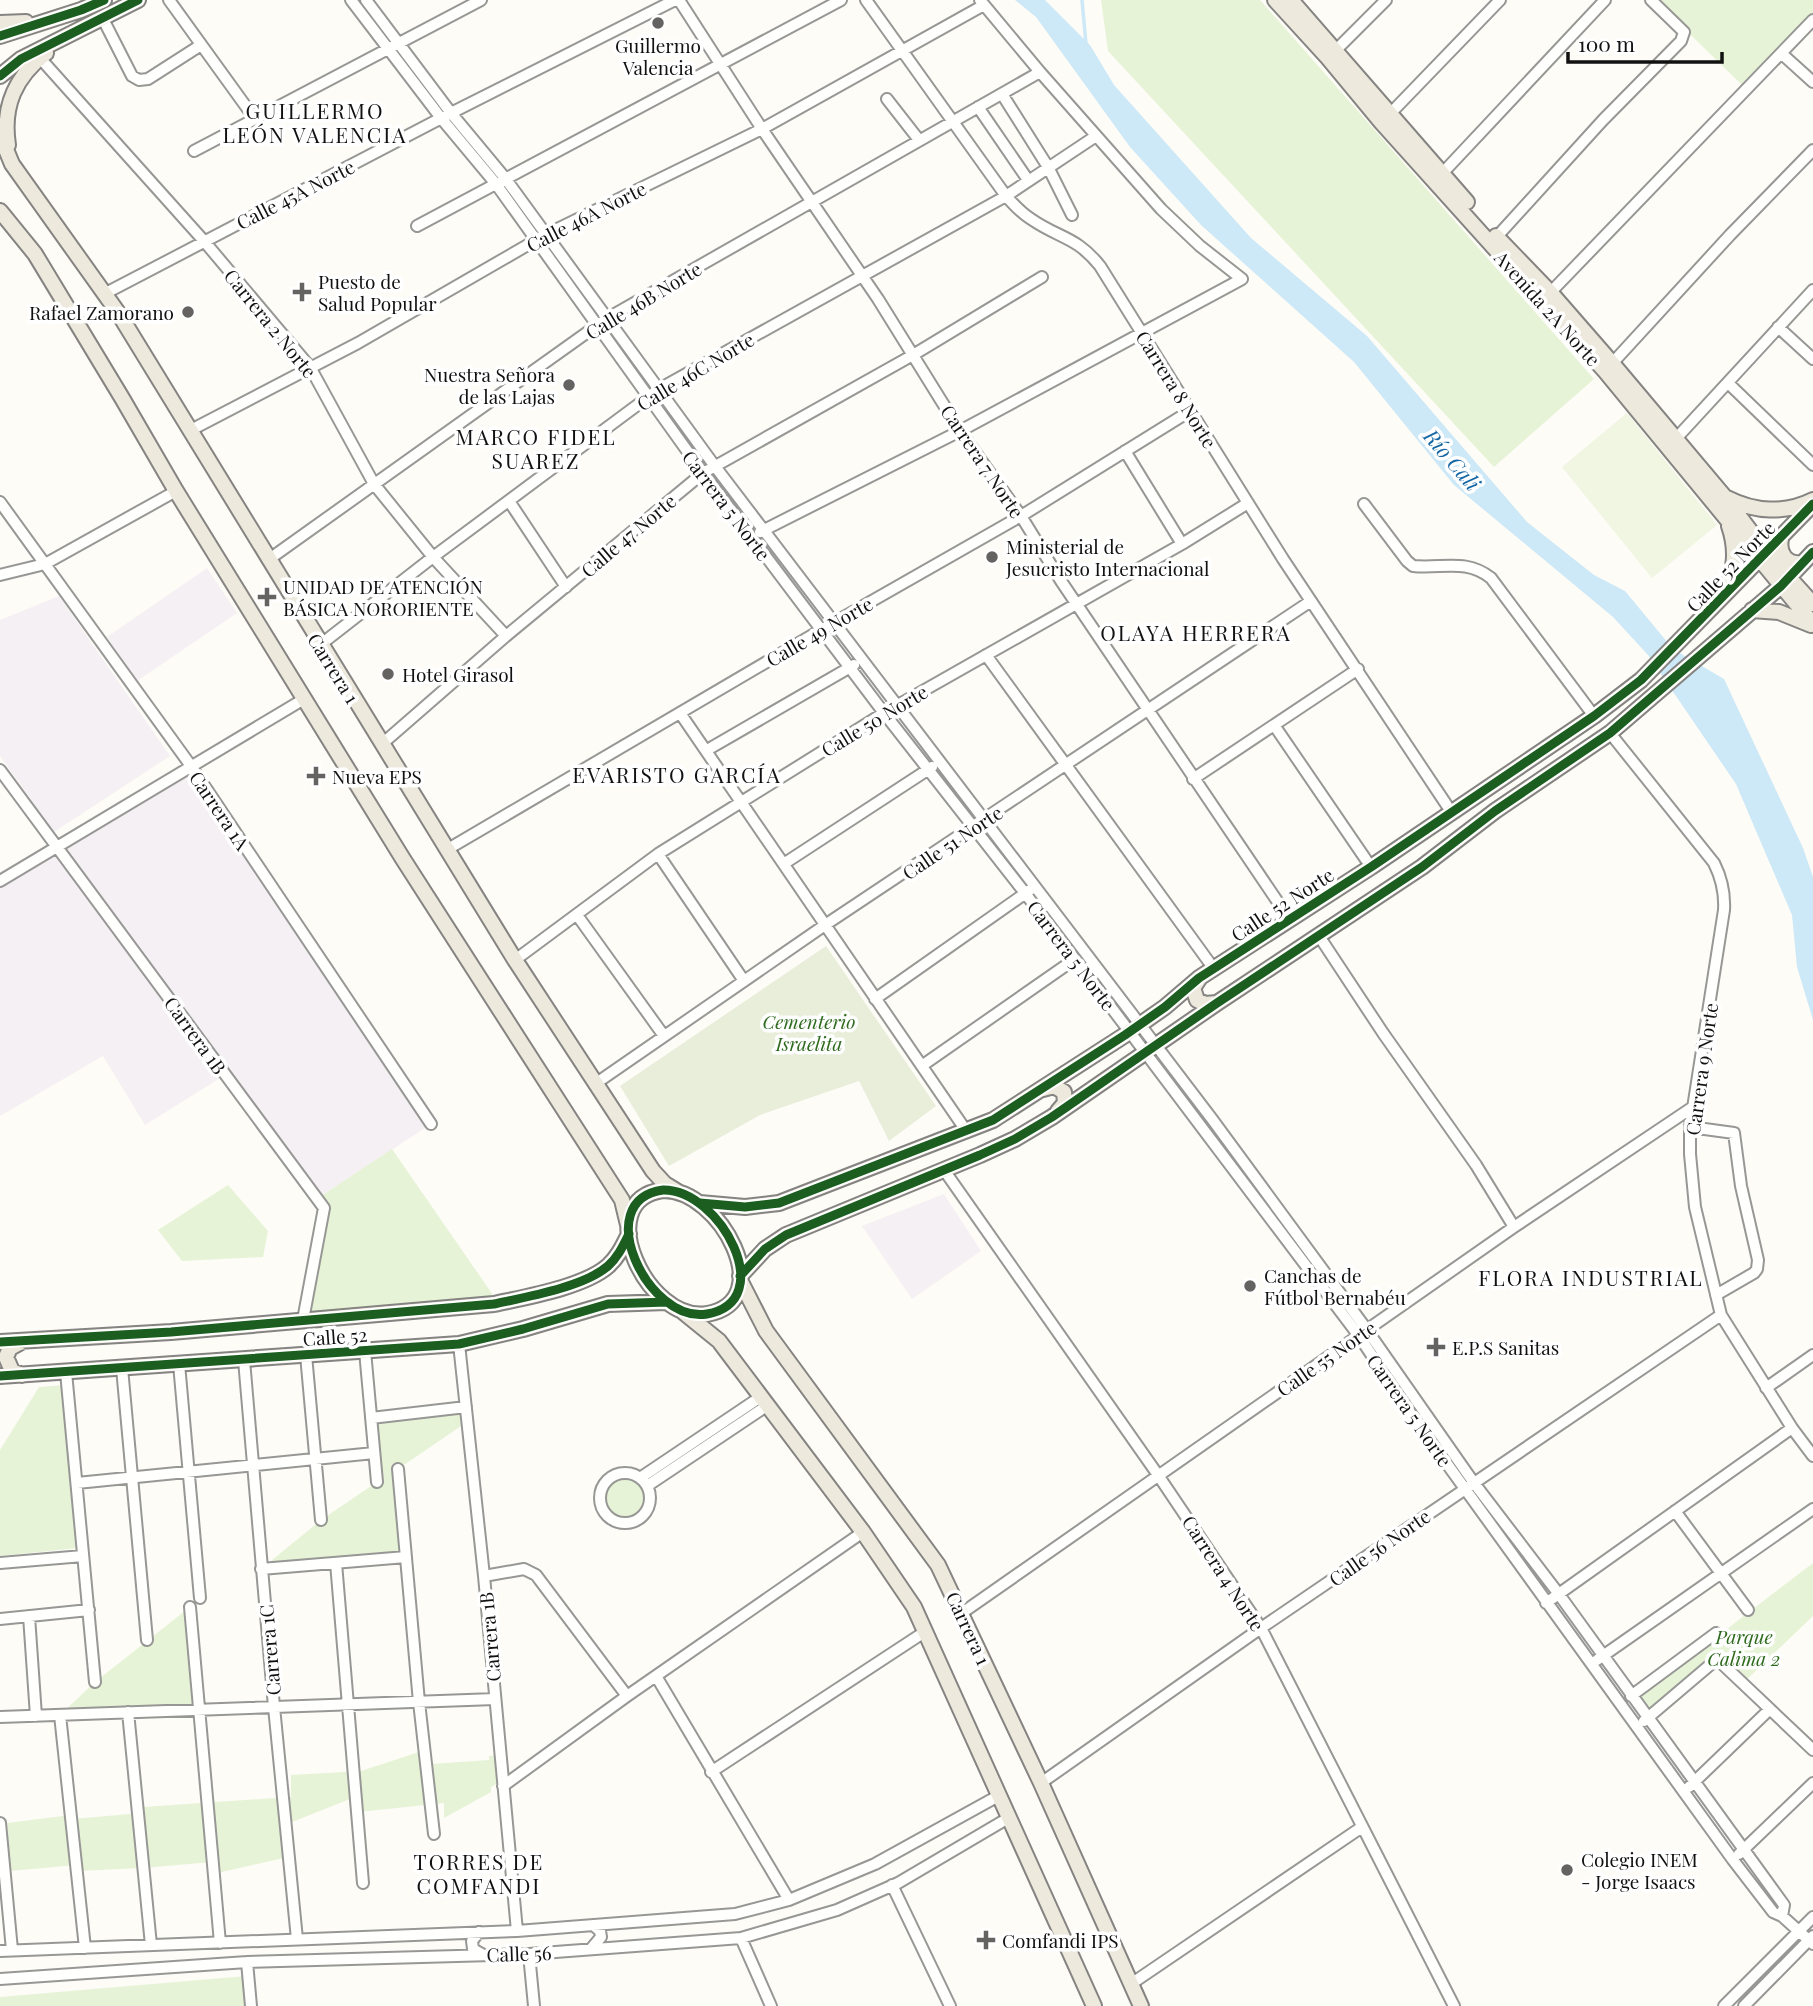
<svg xmlns="http://www.w3.org/2000/svg" width="1813" height="2006" font-family="'Playfair Display',serif">
<rect width="100%" height="100%" fill="#fdfcf7"/>
<path fill="#f5f0f3" d="M207 568 237 613 137 681 107 637Z
M59 596 170 756 54 832 0 756V620Z
M191 766 431 1124 318 1198 225 1075 145 1125 103 1056 0 1116V881Z
M944 1194 981 1251 912 1299 862 1226Z"/>
<path fill="#e7f3d7" d="M1101 0H1260L1594 379 1494 467 1108 51Z
M1655 0H1813V14L1744 87Z
M392 1149 493 1295 494 1304 303 1320 324 1208 318 1198Z
M228 1185 268 1231 263 1257 182 1261 158 1230Z
M63 1385 78 1548 0 1556V1450L39 1387Z
M762 1396 768 1405 647 1486 649 1505 637 1520 618 1523 603 1511 601 1493C607 1474 623 1469 640 1478Z
M466 1407 467 1422 398 1469 406 1557 261 1569 321 1520 377 1482 371 1418Z
M1813 1563V1616L1743 1683 1716 1659 1652 1714 1638 1697Z
M190 1607 198 1710 60 1715 95 1682Z
M419 1752 431 1764 489 1760V1756L496 1755 500 1782 491 1787V1792L444 1818V1803L359 1812 355 1797 287 1824 288 1857 213 1874 212 1862 143 1868 77 1871 76 1865 10 1871 7 1823 71 1815 72 1819 142 1813 143 1807 291 1797V1775L361 1771Z
M246 1976 248 2006H0V1997Z"/>
<path fill="#e9eedb" d="M826 946 936 1106 889 1141 859 1081 760 1115 669 1166 620 1086Z"/>
<path fill="#f0f6e1" d="M1627 413 1717 525 1652 578 1562 467Z"/>
<path fill="#cde8f7" d="M1015 0H1045L1090 45 1114 85 1251 238 1367 336 1527 522 1594 575 1625 591 1673 649 1724 679 1803 848 1813 877V1020L1797 967 1792 915 1736 784 1648 655 1613 617 1454 485 1354 362 1201 225 1130 147 1036 17Z"/>
<g fill="none" stroke-linecap="round" stroke-linejoin="round">
<path stroke="#cde8f7" stroke-width="3.5" d="M1082 0 1086 44"/>
<g stroke="#979795" stroke-width="14">
<path id="minor" d="M169 0 255 119
M351 0 441 118 496 184 703 473 884 713 1025 893 1359 1336 1411 1414 1733 1860 1773 1912 1782 1916 1813 1944
M366 0 451 113 505 178 714 465 1212 1119 1367 1330 1474 1483 1558 1593 1784 1905 1782 1916
M679 0 762 129 878 299 960 431 1021 516 1061 581 1290 920
M866 0 1006 196C1014 205 1021 213 1031 219 1060 239 1076 236 1100 266L1283 559 1452 813
M103 19 132 76 139 80 148 79 201 45
M1782 54 1813 82
M1331 55 1386 0
M40 58 204 241 310 367 374 484 433 557 506 636
M1002 94 1048 167 1072 215
M887 99 919 140
M978 107 1028 180
M1386 118 1500 0
M194 151 481 0
M1437 179 1605 0
M417 226 841 0
M1492 242 1603 120 1681 41 1684 32 1651 0
M104 294 451 113 675 0
M1547 296 1813 20
M1778 327 1813 359
M1607 369 1730 235 1813 150
M1728 383 1813 465
M189 431 358 343 545 235 762 129 984 5
M1671 444 1813 290
M1125 451 1182 544
M509 501 566 587
M0 502 191 766 431 1124
M1364 504 1407 561 1413 566C1442 569 1466 558 1491 578L1594 716
M760 532 960 431 1242 279 1200 246 1161 209 1040 72 980 0
M268 560 606 319 1040 72
M0 575 45 564 176 491
M320 645 433 557 659 389 1006 196 1096 136
M986 655 1214 969
M680 713 967 1132
M1274 725 1371 867
M1610 733 1714 863C1722 879 1725 893 1724 910L1690 1127V1154L1695 1207 1721 1315 1792 1428 1813 1456
M382 744 506 636 703 473 913 355 1042 277
M707 750 854 665
M0 770 324 1208 303 1320
M1193 779 1358 669
M448 849 821 630 1021 516 1190 411
M658 854 744 981
M785 863 932 767
M0 881 304 699
M577 915 664 1036
M1319 936 1383 1033 1476 1165 1514 1227
M515 960 658 854 884 713 1182 544 1248 503
M875 999 1030 890
M923 1065 1075 959
M595 1084 825 925 1311 601
M1690 1127 1734 1133 1741 1186 1758 1260 1757 1269 1754 1273 1716 1295
M944 1170 1158 1475 1261 1628 1454 2006
M459 1344 484 1576 517 1931
M365 1351 377 1482
M306 1355 321 1520
M244 1360 274 1707 297 1939
M179 1364 200 1598
M122 1368 147 1640
M66 1372 95 1682
M1766 1388 1813 1355
M371 1418 466 1407
M398 1469 419 1702 434 1834
M600 1498a25 25 0 1 1 50 0a25 25 0 1 1-50 0Z
M640 1478 762 1396
M77 1483 374 1453
M647 1486 768 1405
M1675 1511 1748 1610
M0 1563 83 1556
M336 1563 363 1883
M261 1569 406 1557
M484 1576 524 1569 536 1575 627 1696
M1546 1603 1792 1428
M190 1607 220 1943
M962 1613 1514 1227 1693 1107
M29 1616 36 1716
M0 1619 89 1610
M1597 1660 1813 1509
M656 1676 789 1900
M1631 1696 1716 1633
M128 1712 151 1945
M60 1715 85 1948
M0 1717 495 1699
M1644 1721 1717 1659 1813 1750
M711 1772 926 1631
M1041 1783 1261 1628 1721 1315
M503 1786 627 1696 863 1532
M1689 1787 1770 1709
M0 1823 12 1950
M1739 1854 1813 1783
M892 1885 950 2006
M479 1932 472 1941 473 1949 482 1954
M741 1938 771 2006
M591 1949 601 1937 600 1931 593 1925
M0 1951 517 1931 735 1914 789 1900 875 1864 1000 1795
M529 1954 534 2006
M247 1962 251 2006
M0 1979 247 1962 529 1954 741 1938 837 1910 898 1883 1010 1817
M1131 1984 1362 1827
M1724 2006 1813 1917
M1744 2006 1813 1936"/>
</g>
<g stroke="#858482" stroke-width="18">
<path id="major" d="M1275 0 1328 58 1381 122 1605 371 1813 624
M1291 0 1467 202
M0 23 26 22
M0 36 81 10 104 0
M0 76 21 59 138 0
M0 135 12 164 119 314 515 960 653 1171 665 1184 678 1192
M8 145C2 106 15 77 46 53
M0 211 35 254 122 398 176 491 403 859 622 1200 628 1225
M1496 236 1551 293 1612 363 1724 496 1767 553 1813 604
M1727 498C1754 512 1785 514 1813 500
M1781 539C1778 554 1787 565 1803 563
M1726 591C1735 569 1737 549 1729 526
M1752 610 1779 612 1811 625
M1199 979 1193 988 1197 1000 1205 1004 1217 1003
M1043 1089 1054 1086 1064 1092 1065 1103 1058 1111
M663 1190C720 1189 780 1301 707 1314 648 1324 589 1200 663 1190Z
M700 1203 745 1207 779 1203 993 1120 1125 1035 1165 1007 1199 978 1371 867 1594 716 1641 680 1813 504
M740 1276 765 1249 786 1235 980 1155 1015 1139 1052 1117 1217 1003 1422 867 1495 811 1610 733 1781 586 1813 552
M741 1282 766 1331 938 1565 1041 1783 1141 2006
M682 1311 719 1341 863 1532 914 1607 1094 2006
M0 1342 171 1332 494 1304C526 1297 584 1287 608 1266 618 1257 623 1246 629 1234
M21 1342 10 1348 6 1357 12 1371 22 1375
M0 1376 459 1344 523 1329 608 1304 667 1302"/>
</g>
<use href="#minor" stroke="#fffffe" stroke-width="10"/>
<use href="#major" stroke="#ede9dc" stroke-width="14"/>
<g stroke="#fff" stroke-width="13">
<path id="cycleway" d="M0 36 81 10 104 0
M0 76 21 59 138 0
M663 1190C720 1189 780 1301 707 1314 648 1324 589 1200 663 1190Z
M700 1203 745 1207 779 1203 993 1120 1125 1035 1165 1007 1199 978 1371 867 1594 716 1641 680 1813 504
M740 1276 765 1249 786 1235 980 1155 1015 1139 1052 1117 1217 1003 1422 867 1495 811 1610 733 1781 586 1813 552
M0 1342 171 1332 494 1304C526 1297 584 1287 608 1266 618 1257 623 1246 629 1234
M0 1376 459 1344 523 1329 608 1304 667 1302"/>
</g>
<use href="#cycleway" stroke="#1b5e20" stroke-width="9"/>
</g>
<g fill="#646362" stroke="#fff" stroke-width="2.5">
<circle cx="658" cy="23" r="7"/>
<path d="M298.5 281.5h7v7h7v7h-7v7h-7v-7h-7v-7h7z"/>
<circle cx="188" cy="312" r="7"/>
<circle cx="569" cy="385" r="7"/>
<circle cx="992" cy="557" r="7"/>
<path d="M263.5 586.5h7v7h7v7h-7v7h-7v-7h-7v-7h7z"/>
<circle cx="388" cy="674" r="7"/>
<path d="M312.5 765.5h7v7h7v7h-7v7h-7v-7h-7v-7h7z"/>
<circle cx="1250" cy="1286" r="7"/>
<path d="M1432.5 1336.5h7v7h7v7h-7v7h-7v-7h-7v-7h7z"/>
<circle cx="1567" cy="1870" r="7"/>
<path d="M982.5 1929.5h7v7h7v7h-7v7h-7v-7h-7v-7h7z"/>
</g>
<g text-anchor="middle" dominant-baseline="central" stroke-width="7" stroke-linejoin="round" paint-order="stroke">
<g font-size="19" fill="#111" stroke="#fff" text-anchor="start">
<text x="658" y="45" text-anchor="middle">Guillermo<tspan x="658" dy="22">Valencia</tspan></text>
<text x="318" y="281">Puesto de<tspan x="318" dy="22">Salud Popular</tspan></text>
<text x="174" y="312" text-anchor="end">Rafael Zamorano</text>
<text x="555" y="374" text-anchor="end">Nuestra Señora<tspan x="555" dy="22">de las Lajas</tspan></text>
<text x="1006" y="546">Ministerial de<tspan x="1006" dy="22">Jesucristo Internacional</tspan></text>
<text x="283" y="586">UNIDAD DE ATENCIÓN<tspan x="283" dy="22">BÁSICA NORORIENTE</tspan></text>
<text x="402" y="674">Hotel Girasol</text>
<text x="332" y="776">Nueva EPS</text>
<text x="1264" y="1275">Canchas de<tspan x="1264" dy="22">Fútbol Bernabéu</tspan></text>
<text x="1452" y="1347">E.P.S Sanitas</text>
<text x="1581" y="1859">Colegio INEM<tspan x="1581" dy="22">- Jorge Isaacs</tspan></text>
<text x="1002" y="1940">Comfandi IPS</text>
</g>
<g font-size="19" fill="#111" stroke="#fff">
<text transform="translate(295 194) rotate(-27)">Calle 45A Norte</text>
<text transform="translate(586 216) rotate(-27)">Calle 46A Norte</text>
<text transform="translate(643 300) rotate(-31)">Calle 46B Norte</text>
<text transform="translate(1548 308) rotate(48)">Avenida 2A Norte</text>
<text transform="translate(271 323) rotate(51)">Carrera 2 Norte</text>
<text transform="translate(695 371) rotate(-31)">Calle 46C Norte</text>
<text transform="translate(1177 389) rotate(58)">Carrera 8 Norte</text>
<text transform="translate(983 461) rotate(56)">Carrera 7 Norte</text>
<text transform="translate(727 505) rotate(53)">Carrera 5 Norte</text>
<text transform="translate(628 535) rotate(-40)">Calle 47 Norte</text>
<text transform="translate(1730 566) rotate(-46)">Calle 52 Norte</text>
<text transform="translate(819 631) rotate(-30)">Calle 49 Norte</text>
<text transform="translate(334 668) rotate(58)">Carrera 1</text>
<text transform="translate(874 720) rotate(-31)">Calle 50 Norte</text>
<text transform="translate(220 810) rotate(56)">Carrera 1A</text>
<text transform="translate(952 842) rotate(-34)">Calle 51 Norte</text>
<text transform="translate(1282 904) rotate(-33)">Calle 52 Norte</text>
<text transform="translate(1072 955) rotate(53)">Carrera 5 Norte</text>
<text transform="translate(196 1035) rotate(54)">Carrera 1B</text>
<text transform="translate(1701 1069) rotate(-82)">Carrera 9 Norte</text>
<text transform="translate(335 1336) rotate(-4)">Calle 52</text>
<text transform="translate(1326 1358) rotate(-35)">Calle 55 Norte</text>
<text transform="translate(1410 1410) rotate(55)">Carrera 5 Norte</text>
<text transform="translate(1379 1547) rotate(-35)">Calle 56 Norte</text>
<text transform="translate(1224 1573) rotate(57)">Carrera 4 Norte</text>
<text transform="translate(969 1628) rotate(65)">Carrera 1</text>
<text transform="translate(489 1637) rotate(-95)">Carrera 1B</text>
<text transform="translate(269 1650) rotate(-95)">Carrera 1C</text>
<text transform="translate(519 1953) rotate(-2)">Calle 56</text>
</g>
<g font-size="19" font-style="italic" fill="#2f6b1f" stroke="#fff">
<text x="809" y="1021">Cementerio<tspan x="809" dy="22">Israelita</tspan></text>
<text x="1744" y="1636">Parque<tspan x="1744" dy="22">Calima 2</tspan></text>
</g>
<g font-size="21" letter-spacing="2" fill="#111" stroke="#fff">
<text x="315" y="110">GUILLERMO<tspan x="315" dy="24">LEÓN VALENCIA</tspan></text>
<text x="536" y="436">MARCO FIDEL<tspan x="536" dy="24">SUAREZ</tspan></text>
<text x="1196" y="632">OLAYA HERRERA</text>
<text x="677" y="774">EVARISTO GARCÍA</text>
<text x="1591" y="1277">FLORA INDUSTRIAL</text>
<text x="479" y="1861">TORRES DE<tspan x="479" dy="24">COMFANDI</tspan></text>
</g>
<g font-size="21" font-style="italic" fill="#1768a6" stroke="#fff">
<text transform="translate(1453 459) rotate(49)">Río Cali</text>
</g>
</g>
<path d="M1568 52v10h154v-10" fill="none" stroke="#111111" stroke-width="3.5"/>
<text x="1578" y="52" font-size="21" fill="#111111" stroke="#ffffff" stroke-width="5" paint-order="stroke">100 m</text>
</svg>
